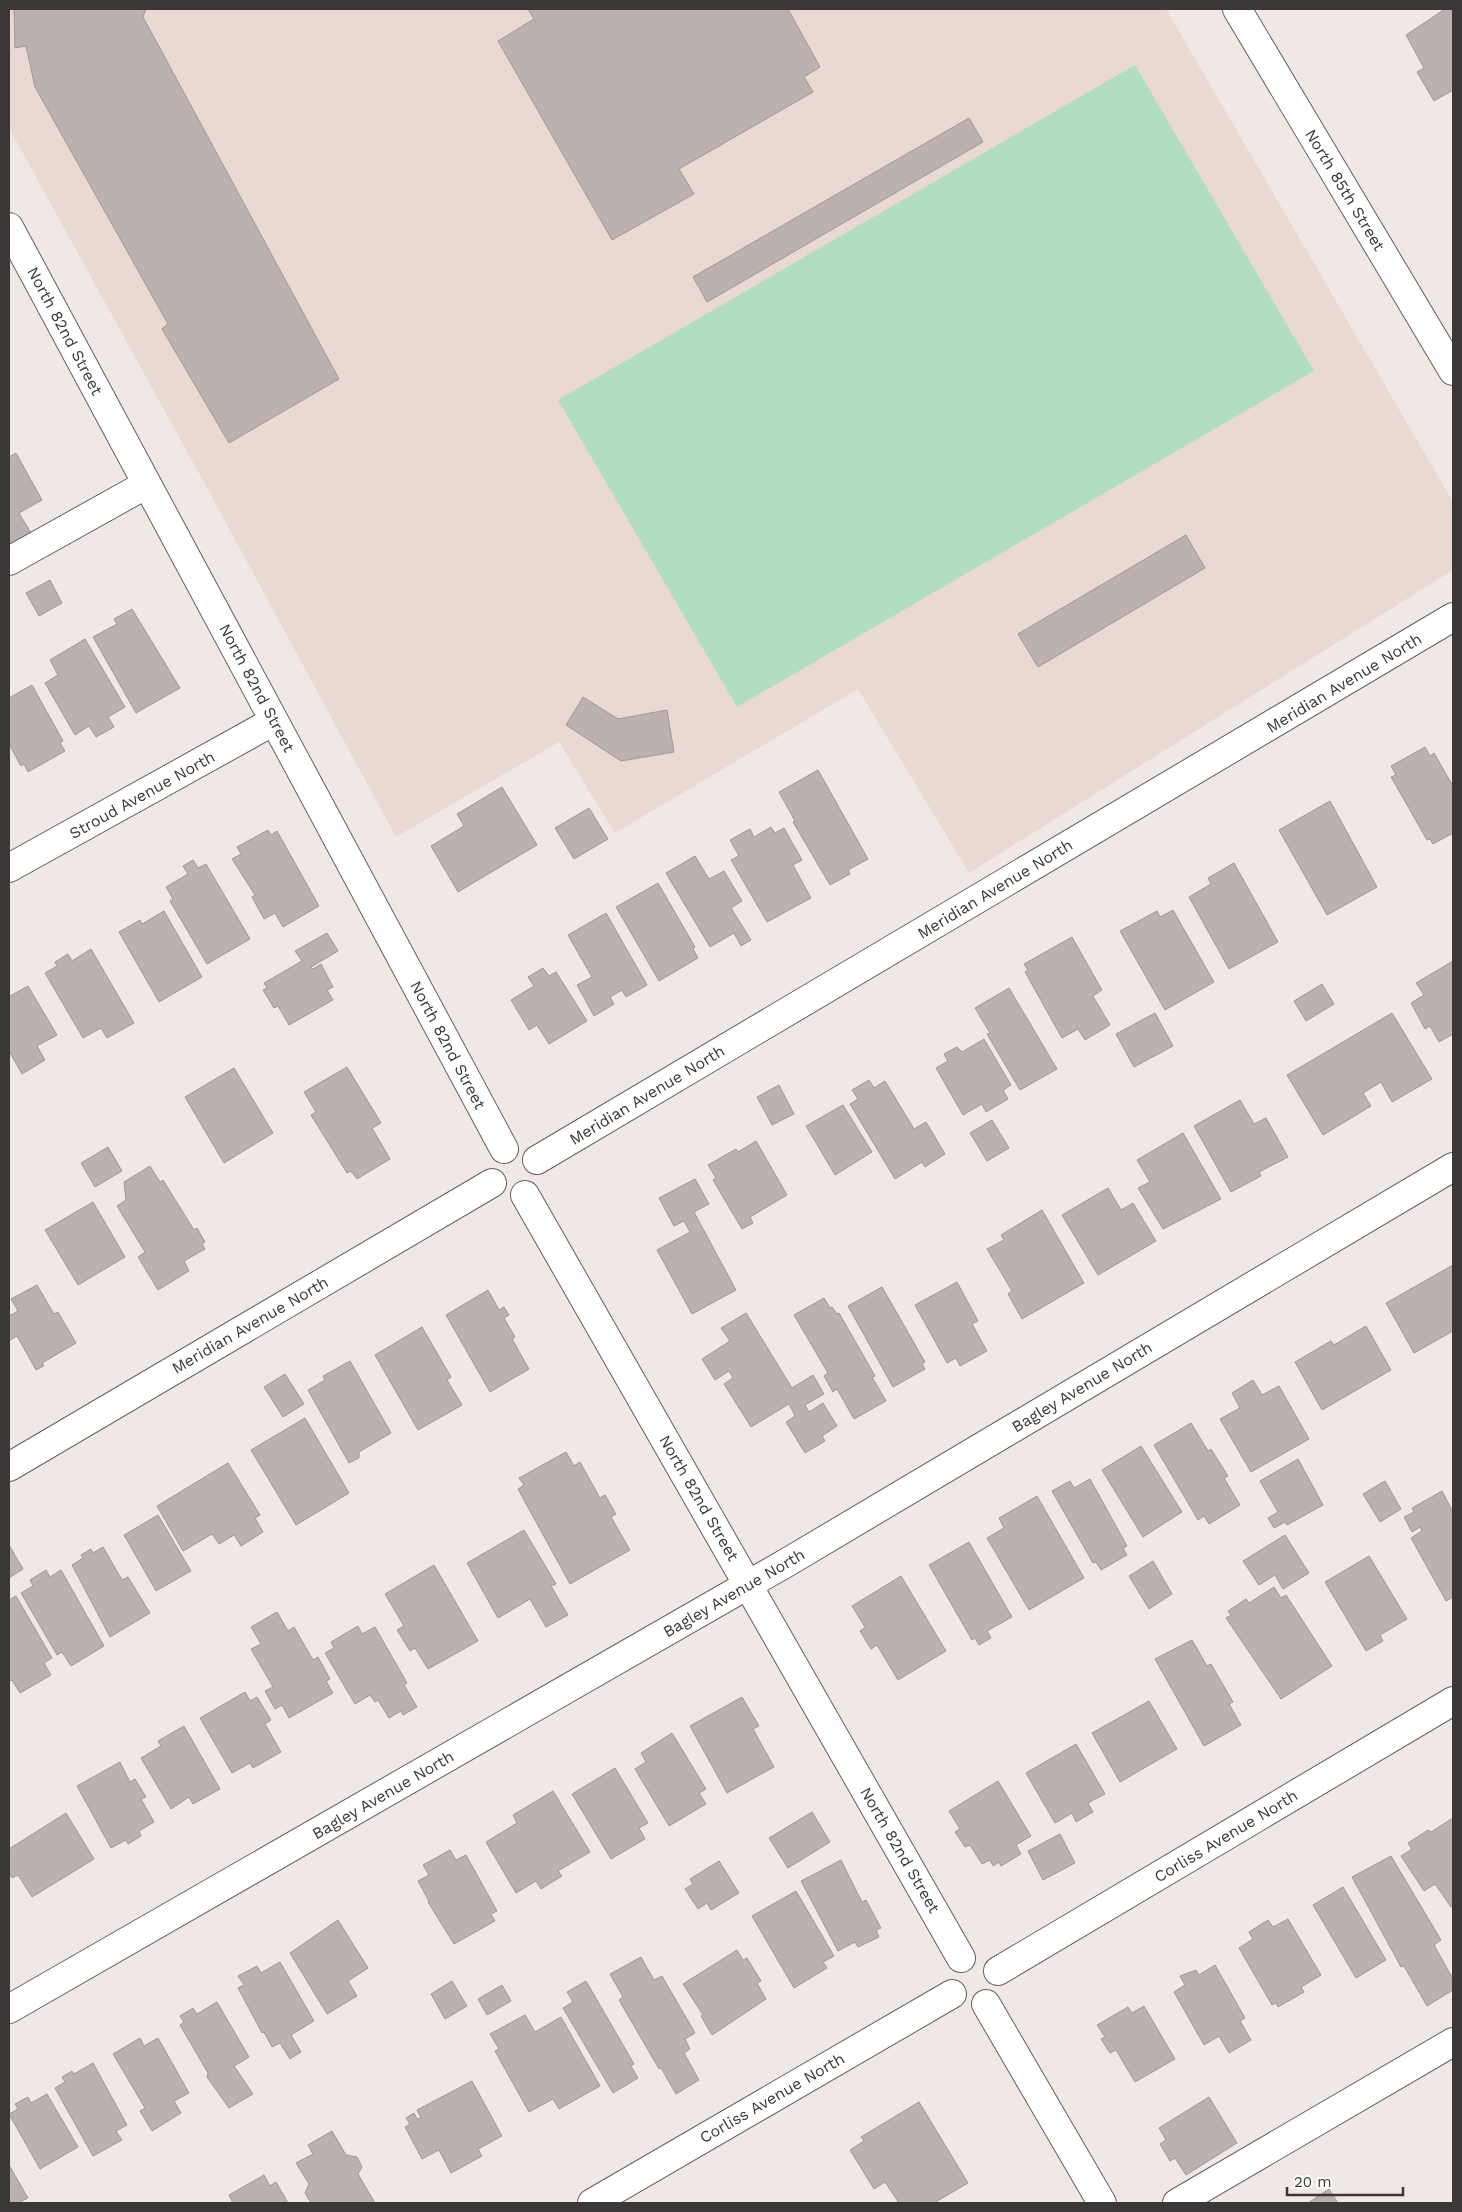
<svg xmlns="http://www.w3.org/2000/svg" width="1462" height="2212" font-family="'Work Sans',sans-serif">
<rect width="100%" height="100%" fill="#f0e8e4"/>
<path fill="#e9d9d2" d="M9 9H1166L1453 502V570L969 873 858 689 615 833 559 742 396 837 206 486 9 128Z"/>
<path fill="#b1dec0" d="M1135 65 1314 371 737 707 558 400Z"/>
<path fill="#bbb2b0" stroke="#a09896" d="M14 9H146L143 17 339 379 229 443 162 329 168 324 35 87 26 46 15 48Z
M528 9H788L820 67 804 77 813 92 679 169 694 194 612 240 498 41 534 19Z
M1445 9H1453V90L1434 101 1417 72 1424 68 1406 35Z
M969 118 983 142 707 302 693 277Z
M16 453 42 500 19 513 33 536 9 550V457Z
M1186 535 1205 568 1038 667 1018 634Z
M50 580 62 603 39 616 26 593Z
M132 609 180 688 136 713 93 637 117 624 114 619Z
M85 639 125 707 108 717 114 727 96 737 89 726 75 735 45 683 58 675 50 660Z
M32 685 63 741 60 743 65 751 28 772 24 764 21 766 9 744V698Z
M583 697 618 719 667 710 674 752 621 761 566 725Z
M1425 747 1430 756 1434 753 1453 786V833L1433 844 1430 839 1427 840 1391 777 1396 775 1391 766Z
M818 770 868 859 848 870 850 874 830 885 793 822 795 821 779 792Z
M502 787 537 845 458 892 431 846 464 826 457 814Z
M1330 801 1377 887 1327 915 1279 830Z
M589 808 608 839 574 859 555 828Z
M771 827 775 833 784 828 802 860 793 865 811 898 767 922 731 860 739 856 730 840 750 829 754 837Z
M268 830 271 835 277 831 319 906 283 927 275 913 264 919 252 897 255 895 232 859 241 854 237 847Z
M695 856 709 879 724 871 742 901 731 908 751 940 741 946 734 933 710 947 666 873Z
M193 860 198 868 206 864 250 939 207 964 170 901 173 899 166 887 188 874 183 866Z
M1234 863 1278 942 1229 969 1189 897 1211 884 1208 878Z
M658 883 695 947 693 949 698 958 659 981 616 907Z
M1173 910 1214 982 1165 1010 1120 931 1157 911 1160 917Z
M164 911 202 977 159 1002 119 932 140 920 142 924Z
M606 913 647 985 626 997 622 990 610 997 614 1004 594 1016 577 985 592 977 568 935Z
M327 933 338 951 311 967 313 969 321 964 333 987 327 990 333 1000 289 1025 278 1006 274 1008 263 990 267 988 264 983 302 961 295 951Z
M1072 937 1102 990 1093 996 1110 1025 1085 1040 1078 1029 1062 1038 1025 972 1028 970 1024 964Z
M91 949 134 1023 107 1038 101 1028 83 1038 45 973 57 966 55 962 68 954 72 961Z
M1453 961V1034L1439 1042 1430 1026 1425 1029 1411 1003 1424 995 1416 983Z
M543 968 549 976 556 972 587 1021 549 1044 537 1025 529 1030 511 1000 534 986 528 977Z
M1322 984 1334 1004 1306 1021 1294 1001Z
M28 986 57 1035 37 1046 45 1060 22 1074 9 1051V993L10 996Z
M1009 988 1057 1069 1020 1090 987 1034 990 1033 975 1008Z
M1155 1013 1173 1046 1134 1067 1116 1034Z
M1392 1013 1432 1079 1392 1102 1381 1082 1363 1093 1371 1106 1323 1135 1287 1075Z
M984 1039 1011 1085 1003 1090 1008 1099 986 1112 982 1104 963 1115 936 1068 948 1061 944 1054 957 1047 962 1052Z
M347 1067 381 1123 372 1128 390 1159 357 1179 351 1171 347 1173 311 1115 316 1112 304 1092Z
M234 1068 273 1133 224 1163 185 1097Z
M869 1080 874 1088 885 1081 914 1129 926 1122 945 1154 925 1167 922 1162 895 1179 850 1104 858 1099 852 1090Z
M779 1085 794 1114 772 1125 757 1097Z
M1240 1100 1254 1124 1266 1118 1288 1157 1259 1172 1261 1176 1231 1192 1194 1126Z
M843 1105 872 1152 835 1175 806 1126Z
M992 1120 1009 1148 987 1161 970 1133Z
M1183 1133 1221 1199 1163 1229 1138 1188 1150 1182 1137 1160Z
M756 1141 787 1195 750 1217 753 1223 742 1229 713 1180 716 1178 708 1165 736 1149 738 1152Z
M108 1147 122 1171 95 1187 81 1163Z
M150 1166 160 1182 163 1180 194 1230 197 1228 205 1242 202 1244 205 1249 184 1261 189 1271 158 1290 138 1257 145 1252 117 1206 126 1200 124 1182Z
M695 1179 709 1204 694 1212 736 1290 692 1314 657 1250 690 1232 684 1221 674 1226 659 1198Z
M1108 1188 1121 1210 1133 1203 1156 1241 1098 1275 1062 1215Z
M93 1202 125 1257 78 1285 45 1230Z
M1042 1210 1084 1283 1022 1319 1008 1294 1012 1291 987 1249 1004 1240 1001 1235Z
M1453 1265V1331L1414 1353 1386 1303Z
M957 1282 978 1321 972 1324 987 1351 960 1366 956 1358 947 1363 915 1305Z
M37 1285 54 1314 58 1312 76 1343 42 1363 44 1366 36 1370 17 1336 9 1341V1316L18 1311 11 1299Z
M882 1287 925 1362 922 1364 925 1369 893 1387 848 1306Z
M488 1290 499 1310 504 1307 509 1315 504 1318 515 1337 512 1339 529 1369 490 1392 446 1315Z
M824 1298 830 1308 832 1307 837 1314 839 1313 875 1376 872 1377 886 1401 854 1419 837 1389 833 1392 824 1376 828 1373 794 1315Z
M746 1313 792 1388 813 1375 824 1394 805 1405 809 1412 823 1403 837 1426 822 1436 825 1441 805 1453 786 1422 795 1416 789 1404 751 1427 724 1384 733 1378 729 1371 715 1380 702 1359 730 1341 721 1328Z
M1366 1326 1391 1370 1322 1410 1295 1362 1331 1341 1334 1345Z
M422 1327 451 1377 447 1380 462 1405 418 1430 375 1355Z
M350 1361 391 1433 359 1452V1458L349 1463 308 1390 325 1380 323 1376Z
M285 1374 304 1404 283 1417 264 1387Z
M1253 1380 1262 1395 1279 1386 1309 1439 1251 1472 1220 1419 1240 1408 1232 1393Z
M305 1418 349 1493 296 1525 251 1450Z
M1191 1423 1208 1451 1211 1449 1228 1476 1224 1478 1240 1505 1209 1524 1204 1516 1198 1520 1154 1445Z
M1141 1446 1182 1512 1143 1537 1102 1470Z
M566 1452 574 1466 580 1462 600 1498 605 1495 616 1514 611 1517 630 1550 570 1584 518 1489 524 1485 519 1478Z
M1298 1459 1323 1505 1287 1525 1285 1522 1274 1528 1268 1518 1278 1512 1260 1481Z
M228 1463 260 1515 255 1518 263 1532 241 1546 234 1535 219 1544 212 1534 183 1551 157 1506Z
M1090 1479 1127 1546 1123 1548 1127 1555 1101 1570 1096 1562 1093 1563 1052 1491 1070 1481 1074 1488Z
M1385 1481 1401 1509 1380 1522 1363 1494Z
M1442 1491 1453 1512V1597L1446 1601 1411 1538 1422 1531 1420 1527 1412 1532 1404 1517 1414 1512 1412 1508Z
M1037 1496 1084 1578 1029 1610 987 1538 1004 1528 999 1518Z
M158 1515 191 1571 156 1591 124 1535Z
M524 1530 556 1584 551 1586 568 1615 546 1627 530 1599 498 1618 467 1563Z
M1285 1535 1309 1573 1283 1589 1275 1575 1259 1585 1243 1561Z
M969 1542 1012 1617 987 1631 991 1638 979 1645 975 1638 972 1640 929 1565Z
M9 1545 23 1569 9 1578Z
M103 1547 122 1580 128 1577 150 1613 110 1637 72 1565 83 1558 81 1555 91 1549 93 1553Z
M1369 1556 1407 1619 1380 1635 1383 1641 1366 1651 1325 1582Z
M1153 1561 1172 1594 1149 1609 1129 1576Z
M434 1565 478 1641 428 1669 415 1648 410 1651 397 1630 404 1626 385 1594Z
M46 1570 50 1577 61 1570 104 1646 71 1666 62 1652 57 1655 21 1593 33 1586 30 1580Z
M901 1576 946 1651 898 1680 877 1645 871 1649 860 1631 865 1627 852 1606Z
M1274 1587 1281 1598 1286 1595 1332 1666 1281 1699 1226 1618 1231 1615 1228 1611 1246 1599 1249 1603Z
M16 1596 52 1658 44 1663 51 1675 20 1693 12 1680 9 1681V1600Z
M277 1612 288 1631 294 1627 313 1660 318 1657 330 1679 326 1681 333 1693 289 1718 282 1705 275 1709 265 1691 273 1687 251 1649 261 1644 251 1627Z
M358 1626 362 1634 375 1627 407 1683 404 1685 417 1707 403 1715 401 1711 389 1718 378 1700 375 1702 370 1695 355 1704 325 1653 334 1648 331 1642Z
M1192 1640 1207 1666 1211 1664 1233 1702 1229 1704 1241 1725 1204 1746 1155 1659Z
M245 1692 250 1701 257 1697 271 1720 265 1724 281 1752 253 1768 250 1763 232 1773 200 1718Z
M742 1697 759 1726 753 1729 774 1767 727 1793 690 1726Z
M1149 1701 1177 1749 1120 1782 1092 1733Z
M184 1726 220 1789 193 1804 189 1797 171 1809 141 1758 161 1746 158 1741Z
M672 1733 706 1789 699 1793 706 1804 669 1826 635 1769 646 1762 641 1753Z
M1076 1744 1105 1794 1088 1803 1093 1812 1076 1822 1072 1813 1055 1823 1026 1773Z
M120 1762 130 1782 135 1779 146 1797 141 1799 154 1822 139 1831 141 1836 128 1844 126 1840 111 1848 77 1786Z
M615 1768 648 1823 639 1828 645 1839 611 1859 572 1794Z
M998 1781 1031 1836 1016 1845 1021 1854 1001 1866 999 1862 993 1866 990 1860 982 1864 970 1845 965 1847 955 1832 960 1829 949 1811Z
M553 1791 590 1852 558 1871 562 1876 541 1889 536 1881 516 1893 486 1842 517 1823 513 1815Z
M812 1812 830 1842 788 1868 769 1838Z
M66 1813 94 1859 32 1897 18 1875 12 1878 9 1873V1849Z
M1453 1818V1906L1451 1907 1435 1884 1424 1891 1401 1856 1412 1849 1408 1843 1428 1830 1431 1832Z
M1060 1834 1075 1863 1043 1880 1028 1851Z
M450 1850 456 1860 466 1855 497 1911 491 1914 495 1921 454 1944 428 1902 429 1901 418 1881 429 1875 423 1865Z
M1391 1856 1441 1940 1434 1945 1453 1979V1990L1427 2006 1404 1966 1401 1967 1352 1877Z
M841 1860 862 1902 866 1900 881 1928 876 1930 879 1937 858 1947 855 1942 838 1951 801 1881Z
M719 1861 739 1893 711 1910 707 1903 698 1909 685 1889 693 1884 690 1879Z
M1343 1887 1386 1960 1356 1978 1313 1905Z
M796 1891 834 1956 823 1962 827 1968 794 1988 752 1916Z
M1288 1919 1321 1975 1301 1987 1304 1992 1278 2007 1276 2003 1272 2005 1239 1948 1253 1939 1249 1932 1268 1920 1273 1927Z
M338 1920 368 1968 348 1981 357 1996 327 2014 290 1953Z
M737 1950 743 1960 747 1958 761 1981 757 1983 766 1999 712 2035 701 2016 703 2015 683 1984Z
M641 1957 654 1980 662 1976 695 2033 685 2039 690 2049 684 2053 699 2080 676 2094 661 2068 659 2069 619 2000 623 1997 610 1974Z
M280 1962 314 2021 291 2035 301 2052 290 2059 280 2043 272 2047 264 2032 262 2033 238 1988 244 1985 238 1976 257 1966 261 1973Z
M1215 1965 1245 2018 1240 2021 1251 2040 1229 2053 1219 2036 1204 2045 1174 1992 1185 1985 1180 1976 1196 1970 1199 1975Z
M452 1981 467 2006 445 2019 431 1994Z
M586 1981 634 2064 631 2066 638 2078 613 2093 563 2008 573 2002 567 1992Z
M502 1985 511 2001 487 2015 478 1999Z
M217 2002 249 2057 234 2066 253 2094 229 2108 207 2077 208 2073 180 2025 184 2022 180 2016 193 2008 197 2014Z
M1144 2006 1175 2059 1135 2082 1116 2050 1110 2053 1101 2039 1105 2037 1097 2025 1128 2007 1132 2013Z
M525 2015 535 2032 561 2017 600 2086 559 2109 553 2099 529 2112 495 2051 499 2049 490 2034Z
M140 2038 144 2046 158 2038 189 2093 174 2101 181 2113 152 2131 140 2111 145 2108 113 2054Z
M93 2063 127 2125 116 2131 122 2140 93 2156 55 2088 65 2082 62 2077 72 2071 74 2074Z
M472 2081 502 2136 478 2149 482 2156 451 2173 439 2150 422 2159 405 2127 410 2124 406 2118 414 2113 417 2119 421 2118 417 2110Z
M47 2094 78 2147 40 2169 9 2114 18 2109 15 2104 28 2097 31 2103Z
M1209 2097 1237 2143 1186 2175 1175 2158 1170 2161 1160 2144 1166 2140 1159 2128Z
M919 2102 968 2183 934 2203H899L885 2182 874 2189 850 2150 864 2141 861 2137Z
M332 2131 346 2155 357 2157 362 2167 358 2174 375 2203H311L305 2193 309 2184 296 2163 313 2154 308 2145Z
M9 2165 28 2198 18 2203H9Z
M264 2175 270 2186 276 2182 288 2203H233L229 2195Z
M1329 2189 1338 2203H1308Z"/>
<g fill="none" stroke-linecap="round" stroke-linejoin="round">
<g stroke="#665f5c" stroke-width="30">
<path id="minor" d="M9 227 504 1149
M9 561 147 484
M9 868 274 721
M537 1160 1453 617
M525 1195 961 1958
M9 1467 492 1183
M998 1971 1453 1701
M986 2004 1102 2203
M9 2009 786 1563 1453 1167
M592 2203 952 1994
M1177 2203 1453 2042"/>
</g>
<g stroke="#665f5c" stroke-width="30">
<path id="major" d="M1237 9 1453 371"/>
</g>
<use href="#minor" stroke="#fff" stroke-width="28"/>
<use href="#major" stroke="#fff" stroke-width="28"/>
</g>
<g text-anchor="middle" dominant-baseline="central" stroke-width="4.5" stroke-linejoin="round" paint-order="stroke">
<g font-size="16" fill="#3b3736" stroke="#fff">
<text transform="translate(1345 190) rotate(59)">North 85th Street</text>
<text transform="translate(65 331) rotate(62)">North 82nd Street</text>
<text transform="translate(1344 683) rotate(-31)">Meridian Avenue North</text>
<text transform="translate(257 688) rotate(62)">North 82nd Street</text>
<text transform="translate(142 795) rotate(-29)">Stroud Avenue North</text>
<text transform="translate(995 889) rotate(-31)">Meridian Avenue North</text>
<text transform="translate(448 1045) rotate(62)">North 82nd Street</text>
<text transform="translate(647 1095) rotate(-31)">Meridian Avenue North</text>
<text transform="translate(250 1325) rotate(-30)">Meridian Avenue North</text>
<text transform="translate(1082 1387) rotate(-31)">Bagley Avenue North</text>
<text transform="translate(699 1498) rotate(60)">North 82nd Street</text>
<text transform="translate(734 1593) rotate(-30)">Bagley Avenue North</text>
<text transform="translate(383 1795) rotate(-30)">Bagley Avenue North</text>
<text transform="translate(1226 1836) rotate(-31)">Corliss Avenue North</text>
<text transform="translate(900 1850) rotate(60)">North 82nd Street</text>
<text transform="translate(772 2098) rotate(-30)">Corliss Avenue North</text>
</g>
</g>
<rect width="1462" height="2212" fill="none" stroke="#3b3736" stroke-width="20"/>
<path d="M1287 2187v8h116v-8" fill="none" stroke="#3b3736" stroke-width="2.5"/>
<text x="1294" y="2187" font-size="15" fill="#3b3736" stroke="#ffffff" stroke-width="4" paint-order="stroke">20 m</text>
</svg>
